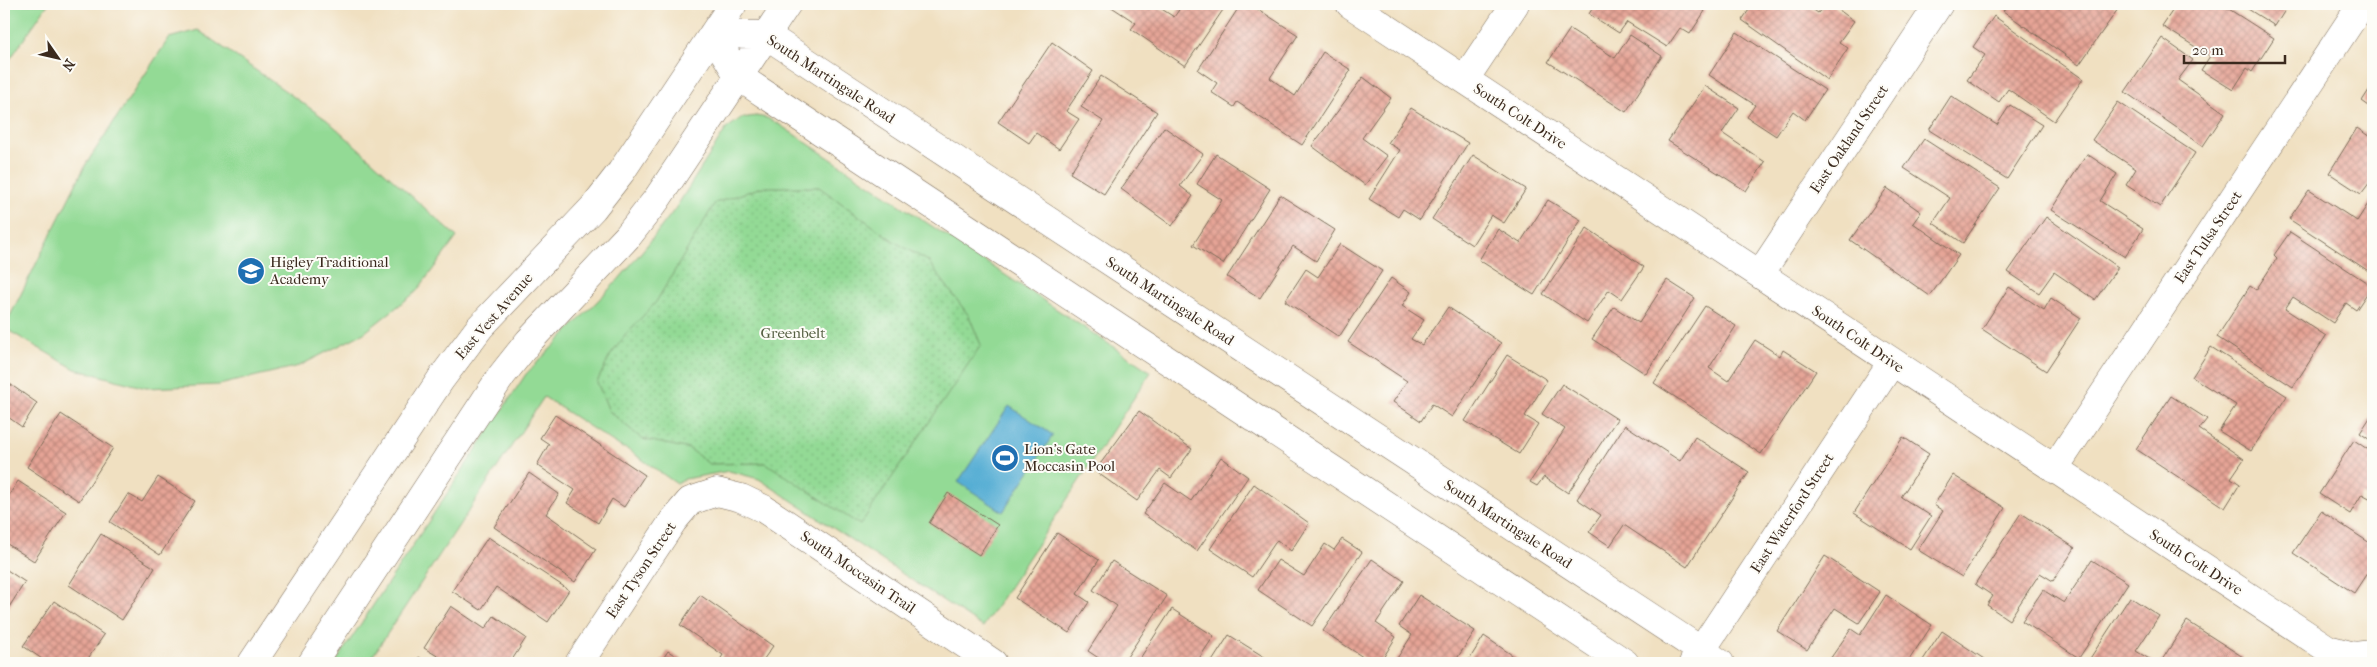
<svg xmlns="http://www.w3.org/2000/svg" width="2377" height="667" font-family="'IM FELL French Canon',serif">
<defs>
<pattern id="park-dots" width="8" height="8" patternUnits="userSpaceOnUse" patternTransform="scale(1.25)"><rect width="8" height="8" fill="#93da95"/><path d="M2 2h.1M6 6h.1" fill="none" stroke="#80bb80" stroke-width="1.8" stroke-linecap="round"/></pattern>
<pattern id="building-cross-hatch" width="8" height="8" patternUnits="userSpaceOnUse" patternTransform="scale(1.25)"><rect width="8" height="8" fill="#e6a496"/><path d="M0 0l8 8M0 8l8-8" fill="none" stroke="#bc867a"/></pattern>
</defs>
<rect width="100%" height="100%" fill="#fdfcf7"/>
<filter id="ink" filterUnits="userSpaceOnUse"><feTurbulence type="fractalNoise" baseFrequency=".02" numOctaves="2"/><feDisplacementMap in="SourceGraphic" scale="10" xChannelSelector="R" yChannelSelector="G"/><feConvolveMatrix kernelMatrix="1 2 1 2 8 2 1 2 1" color-interpolation-filters="sRGB"/></filter>
<filter id="wash" filterUnits="userSpaceOnUse"><feTurbulence type="fractalNoise" baseFrequency=".0096" numOctaves="4" result="noise"/><feDisplacementMap in="SourceGraphic" scale="20" xChannelSelector="R" yChannelSelector="G"/><feGaussianBlur stdDeviation="1.12" result="paint"/><feColorMatrix in="noise" values="0 0 0 0 0 0 0 0 0 0 0 0 0 0 0 0 0 1.4 0 .05"/><feComposite in="paint" operator="in"/></filter>
<g filter="url(#wash)">
<rect width="100%" height="100%" fill="#f0e0c1"/>
<path fill="#93da95" stroke="#67825a" d="M4 4H48L4 68Z
M198 30 327 120 457 237 416 292 364 333 299 366 219 385 146 388 75 369 4 328 86 164 169 38Z
M756 116 767 118 780 125 1151 372 983 627 759 479 729 471 685 479 677 484 627 449 621 447 544 397 368 663H335L526 374 619 279 648 244 675 209 726 129 741 118Z"/>
<path fill="url(#park-dots)" stroke="#67825a" d="M762 187H819L895 242 928 261 969 316 981 345 860 525 766 463 709 464 690 449 642 439 609 411 597 382 610 356 627 333 656 302 715 203Z"/>
<path fill="#57aed4" stroke="#496c79" d="M1009 406 1053 435 1003 512 958 482Z"/>
<g id="blocks">
<path fill="url(#building-cross-hatch)" d="M1107 4H1154L1174 17 1183 4H1227L1185 66 1131 29 1136 23Z
M1241 4H1250L1298 35 1270 78 1295 96 1323 52 1351 70 1302 145 1237 102 1234 107 1211 92 1217 83 1198 70Z
M1595 4H1695L1705 11 1690 34 1680 28 1667 47 1627 22 1619 33 1589 14Z
M1753 4H1758L1764 8 1767 4H1805L1818 13 1825 4H1831L1854 21 1839 42 1848 48 1827 80 1742 20Z
M2008 4H2111L2118 9 2079 65 2003 11Z
M2177 4 2188 9 2191 4H2221L2274 38 2252 72 2247 68 2233 90 2201 70 2210 56 2162 26Z
M2240 4H2289L2275 26Z
M1994 16 2083 79 2054 121 2008 89 1999 102 1967 80 1985 55 1973 47Z
M1570 29 1615 58 1630 35 1662 56 1626 112 1548 62Z
M1737 32 1825 90 1805 120 1793 111 1776 136 1747 117 1755 105 1709 75Z
M2162 38 2193 60 2178 80 2225 113 2203 146 2125 92Z
M1052 42 1093 71 1066 111 1079 119 1059 149 1036 133 1029 143 998 122Z
M1101 76 1157 112 1104 194 1070 173 1103 121 1081 107Z
M1363 77 1391 98 1362 138 1387 156 1365 185 1312 146Z
M2373 84V109L2362 101Z
M1705 86 1739 108 1722 133 1765 162 1746 191 1668 141Z
M1951 96 1997 125 2010 105 2042 125 2007 179 1929 130Z
M2118 102 2195 153 2160 207 2126 185 2136 169 2092 140Z
M1411 108 1468 143 1420 220 1403 209 1398 217 1369 199 1400 150 1388 143Z
M1164 127 1203 154 1180 186 1193 196 1172 226 1121 189Z
M2357 128 2373 139V178L2361 194 2329 173Z
M1924 139 2000 188 1963 243 1933 223 1950 198 1904 168Z
M1216 154 1270 189 1223 264 1193 245 1222 200 1197 184Z
M2087 154 2117 174 2100 201 2143 229 2125 257 2051 210Z
M1473 155 1526 189 1504 223 1491 215 1472 245 1432 219Z
M1887 188 1921 212 1913 223 1959 255 1930 296 1850 240Z
M2309 190 2357 221 2373 196V267L2370 272 2289 219Z
M1280 195 1335 230 1316 261 1293 246 1260 298 1227 277Z
M1548 200 1581 220 1534 295 1479 260 1498 229 1520 243Z
M2046 217 2118 267 2095 300 2054 272 2039 293 2008 272Z
M1587 228 1644 267 1622 299 1609 290 1587 323 1543 294Z
M2290 232 2372 286 2356 310 2346 303 2333 323 2293 297 2285 309 2326 336 2293 387 2217 337 2250 286 2256 290 2277 258 2274 255Z
M1340 244 1382 271 1339 337 1285 301 1306 269 1318 277Z
M1391 278 1411 292 1402 306 1424 320 1411 339 1422 345 1448 307 1501 343 1452 417 1432 404 1421 421 1393 402 1407 381 1348 342Z
M1667 280 1695 298 1646 374 1592 339 1614 307 1639 323Z
M2009 287 2044 310 2051 298 2081 318 2046 371 1982 329Z
M1705 306 1736 326 1709 368 1728 381 1755 340 1780 356 1783 350 1816 371 1761 454 1654 383Z
M2211 347 2287 396 2251 451 2219 431 2236 405 2192 377Z
M1507 355 1547 380 1525 416 1538 424 1519 454 1465 421Z
M4 380 37 403 22 427 8 417 4 424Z
M1562 384 1617 419 1568 493 1544 477 1537 486 1530 482 1565 429 1542 414Z
M2171 396 2207 419 2199 429 2244 459 2231 478 2240 484 2225 508 2136 449Z
M1139 411 1192 449 1171 478 1160 470 1137 501 1095 471Z
M2373 413V442L2360 433Z
M61 414 113 448 79 501 27 467Z
M555 415 645 475 624 507 612 499 598 523 567 503 575 490 537 465 549 444 540 438Z
M1625 425 1680 461 1695 437 1749 472 1687 567 1624 525 1610 546 1589 532 1601 515 1577 499Z
M1903 437 1929 454 1901 497 1931 516 1910 549 1854 513Z
M2354 440 2373 453V500L2362 494 2350 514 2319 494Z
M1221 457 1248 477 1197 551 1143 514 1165 483 1191 501Z
M529 473 559 494 546 514 596 549 575 582 494 527Z
M1953 475 2005 508 1962 577 1918 550 1943 511 1934 505Z
M158 477 195 501 160 555 110 522 128 494 142 502Z
M18 481 66 512 34 561 4 542V503Z
M1254 484 1309 523 1291 551 1277 540 1252 577 1210 549Z
M948 493 998 525 979 555 929 523Z
M2321 511 2373 545V564L2354 593 2293 553Z
M2021 513 2075 548 2053 581 2040 573 2009 620 1987 605 1993 596 1975 584Z
M1057 533 1099 560 1077 594 1089 602 1069 633 1015 598Z
M101 534 155 568 122 620 69 585Z
M488 537 569 590 548 622 496 587 481 610 452 591Z
M1342 539 1362 552 1312 626 1258 590 1278 560 1304 576 1325 544 1334 550Z
M1825 556 1880 592 1859 623 1835 608 1807 650 1777 631Z
M1372 559 1404 581 1376 623 1396 637 1380 663H1372L1323 631Z
M2092 560 2128 583 2079 658 2022 621 2043 590 2064 603Z
M1112 561 1167 596 1123 663H1106L1088 651 1117 606 1093 590Z
M4 568 25 582 4 615Z
M700 595 773 646 761 663H718L723 655 680 625Z
M1419 595 1475 631 1454 663H1394L1412 635 1399 626Z
M1886 595 1932 625 1907 663H1836L1830 659 1851 629 1860 635Z
M2130 597 2159 616 2136 651 2156 663H2087Z
M54 601 104 635 85 663H48L23 646Z
M451 606 485 629 494 616 526 638 510 663H449L424 648Z
M1172 609 1214 636 1196 663H1137Z
M2187 621 2243 657 2239 663H2160Z
M1942 631 1984 659 1980 663H1921Z
M1229 635 1274 663H1211Z
M1484 636 1524 663H1467Z
M668 651 687 663H660Z
M419 657 428 663H415Z"/>
</g>
</g>
<g filter="url(#ink)">
<use href="#blocks" fill-opacity="0" stroke="#7a6a57" stroke-width="1"/>
<g fill="none" stroke-linecap="round" stroke-linejoin="round">
<g stroke="#7a6a57" stroke-width="29">
<path id="street" d="M1350 4 2328 649 2354 656 2373 654
M1465 79 1515 4
M1760 274 1939 4
M2054 469 2362 4
M579 663 673 521 690 501 717 492 741 498 764 509 993 663
M1693 663 1892 362"/>
</g>
<g stroke="#7a6a57" stroke-width="29">
<path id="secondary" d="M713 34 766 35 1720 663
M713 34 739 77 1625 663
M252 663 441 379 480 327 593 208 621 172 733 4
M312 663 502 375 529 341 628 236 657 199 787 4"/>
</g>
<use href="#street" stroke="#fff" stroke-width="28"/>
<use href="#secondary" stroke="#fff" stroke-width="28"/>
</g>
</g>
<defs>
<g id="school-disc" transform="scale(1.4375)"><circle r="9.5" fill="#1f6fb2" stroke="#fdfcf7"/><path d="M0-5L7-2L0 1L-7-2ZM-4 1L0 2.5L4 1V4Q0 6-4 4Z" fill="#fff"/></g>
<g id="stadium-disc" transform="scale(1.4375)"><circle r="9.5" fill="#1f6fb2" stroke="#fdfcf7"/><path d="M0-5a6.5 5 0 1 0 0 10a6.5 5 0 1 0 0-10ZM-3.5-1.8h7v3.6h-7Z" fill="#fff"/></g>
</defs>
<g fill-rule="evenodd">
<use href="#school-disc" x="251" y="271"/>
<use href="#stadium-disc" x="1005" y="458"/>
</g>
<g text-anchor="middle" dominant-baseline="central" stroke-width="4" stroke-linejoin="round" paint-order="stroke">
<g font-size="15" fill="#3b2a1e" stroke="#fdfcf7">
<text transform="translate(831 79) rotate(33)">South Martingale Road</text>
<text transform="translate(1520 116) rotate(33)">South Colt Drive</text>
<text transform="translate(1849 139) rotate(-56)">East Oakland Street</text>
<text transform="translate(2208 237) rotate(-56)">East Tulsa Street</text>
<text transform="translate(1170 301) rotate(33)">South Martingale Road</text>
<text transform="translate(494 316) rotate(-49)">East Vest Avenue</text>
<text transform="translate(1858 339) rotate(34)">South Colt Drive</text>
<text transform="translate(1792 513) rotate(-57)">East Waterford Street</text>
<text transform="translate(1508 524) rotate(33)">South Martingale Road</text>
<text transform="translate(2196 562) rotate(33)">South Colt Drive</text>
<text transform="translate(641 570) rotate(-56)">East Tyson Street</text>
<text transform="translate(858 572) rotate(34)">South Moccasin Trail</text>
</g>
<g font-size="15" fill="#3b2a1e" stroke="#fdfcf7" text-anchor="start">
<text x="270" y="262">Higley Traditional<tspan x="270" dy="17">Academy</tspan></text>
<text x="1024" y="449">Lion's Gate<tspan x="1024" dy="17">Moccasin Pool</tspan></text>
</g>
<g font-size="15" fill="#555f42" stroke="#fdfcf7">
<text x="793" y="333">Greenbelt</text>
</g>
</g>
<rect width="2377" height="667" fill="none" stroke="#fdfcf7" stroke-width="20"/>
<g transform="translate(58 58) rotate(124)" stroke="#fdfcf7" stroke-width="4" paint-order="stroke">
<path d="M0-4L9 19L0 12L-9 19Z" fill="#3b2a1e"/>
<text y="-8" font-size="14" font-weight="bold" text-anchor="middle" fill="#3b2a1e">N</text>
</g>
<path d="M2184 55v8h101v-8" fill="none" stroke="#3b2a1e" stroke-width="2.5"/>
<text x="2192" y="55" font-size="15" fill="#3b2a1e" stroke="#fdfcf7" stroke-width="4" paint-order="stroke">20 m</text>
</svg>
